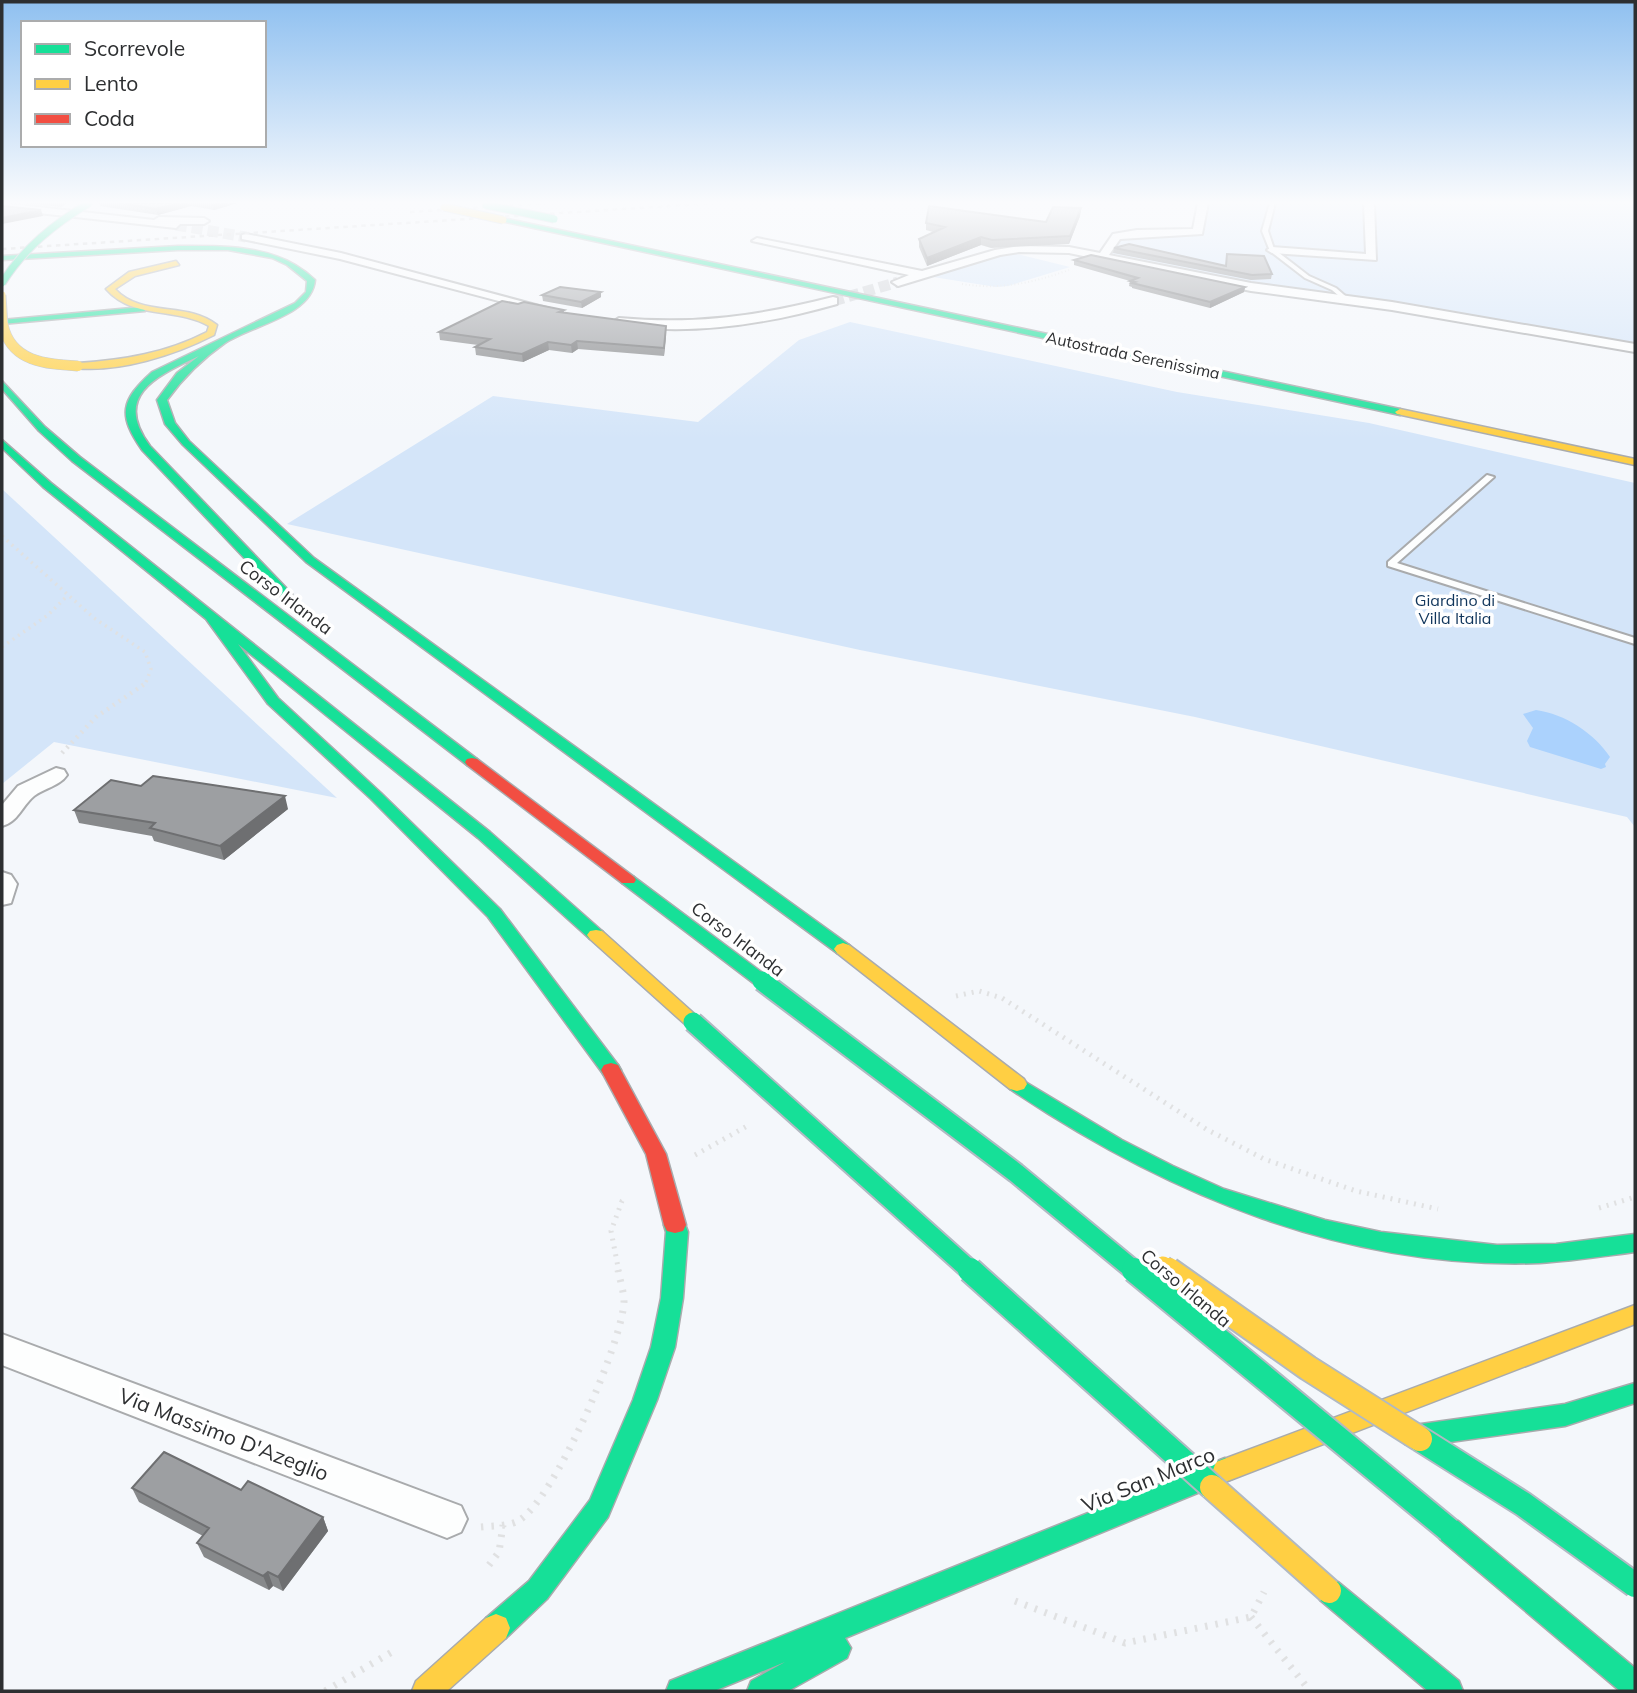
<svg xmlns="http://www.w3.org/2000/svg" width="1637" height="1693" font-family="Mulish,sans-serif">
<rect width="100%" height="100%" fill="#f4f7fb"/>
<path fill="#d4e5f9" d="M1208 203H1635V343L1396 302 1304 292 1111 254 1123 238 1199 233 1203 231Z
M1013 253 1070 267 1008 286 996 287 933 277 980 260Z
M850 322 1177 392 1369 423 1635 483V827L1627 817 1195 717 860 650 287 524 493 396 698 422 799 340Z
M2 489 337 798 54 742 2 784Z"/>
<path fill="#abd2fd" d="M1536 710C1565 714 1594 733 1610 757L1605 764 1606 767 1601 769 1530 747 1527 741 1533 728 1523 714Z"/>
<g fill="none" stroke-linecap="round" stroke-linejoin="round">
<path stroke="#cccfd3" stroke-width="11" stroke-dasharray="11 5" stroke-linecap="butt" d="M176 225 246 237
M833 301 898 282"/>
<g stroke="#a9abad" stroke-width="4">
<path id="lane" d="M1270 203H1275L1268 231 1274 249 1309 276 1336 288 1350 300V302H1346L1332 290 1305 278 1270 251 1262 231Z
M1487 475 1494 477 1397 563 1635 638V644L1388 566V562Z"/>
</g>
<g stroke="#a9abad" stroke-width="4">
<path id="street" d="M2 203 154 220 159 217 204 218 209 221 204 224H180L176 228 2 209Z
M1198 203H1208L1202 234 1120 239 1109 255 1251 283 1392 302 1635 344V352L1392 310 1251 291 1069 253 1019 252 1000 255 898 286 892 282 909 275 752 241 757 238 922 271 995 250 1019 246 1069 247 1100 253 1113 234 1137 230 1193 229Z
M1364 203H1374L1376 260 1272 253 1267 250 1272 247 1366 254Z
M246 234 341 253 558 311 552 315 340 259 242 239V235Z
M833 297 837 298V304C774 322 710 333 644 328 634 327 620 328 613 322L619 318C696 325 758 316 833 297Z
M56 768 64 770 67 775C60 786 44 788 34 796 22 806 18 822 2 826V805L18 786Z
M2 872 11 875 17 884 11 903 2 905Z
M2 1334 461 1506 467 1519 461 1532 447 1538 2 1365Z"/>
</g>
<g stroke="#a9abad" stroke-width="3">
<path id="fast" d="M503 218 1400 409 1405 412 1400 415 501 221Z
M178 246C226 246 278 244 315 280 312 316 252 325 225 343 202 359 183 378 167 400L175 423 189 441 314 558 849 945 852 949 849 953H837L306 562 183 445 165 424 157 400 177 373 199 356C157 376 112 395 150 446L292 594V600H284L142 450C118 415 120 401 152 372L295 303 306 292 307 281 287 265 272 258 228 250H178L2 260V256Z
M142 307 145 311 2 324V320Z
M2 381 45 427 80 457 477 759 479 762 477 765H467L72 461 39 431 2 389Z
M2 440 51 483 490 832 602 931 605 935 602 939H590L478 838 238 644 278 698 381 793 500 909 618 1065 621 1070 618 1075 611 1077 604 1075 488 917 371 799 268 704 206 619 43 487 2 448Z
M628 875 634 877 768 977 771 981 768 985H756L622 883 620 880 622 877Z
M1017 1077 1122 1140 1173 1166 1224 1189 1325 1220 1381 1232 1497 1245 1556 1244 1635 1234V1252C1604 1256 1572 1261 1540 1263 1348 1270 1167 1195 1010 1089L1007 1084 1010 1079Z
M675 1217 683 1219 688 1232 683 1298 675 1347 657 1400 608 1517 547 1599 506 1638 496 1642 486 1638 482 1628 486 1618 529 1581 590 1500 633 1400 651 1347 661 1298 666 1232 664 1225 667 1219Z
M1635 1383V1403L1565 1426 1414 1447 1405 1444 1402 1436 1405 1428 1414 1425 1565 1404Z
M1225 1458 1234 1462 1237 1470 1234 1478 845 1638 851 1648 847 1658 788 1691H747L751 1681 785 1662 714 1691H666L670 1681Z
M1449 1518 1458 1521 1635 1668V1691H1620L1440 1539 1436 1530 1440 1521Z
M1329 1578 1338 1582 1459 1681 1463 1691H1428L1320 1600 1316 1591 1320 1582Z"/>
</g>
<g stroke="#a9abad" stroke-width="3">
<path id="slow" d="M176 261 179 265 135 276 115 289C142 318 187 301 217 325L214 335C175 355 119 373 75 368V364L78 363C124 360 166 353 207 332L209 326C176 307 133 320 106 289L129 272Z
M1400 409 1635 459V465L1397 414 1395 412Z
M596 930 602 931 699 1018 702 1022 699 1026H687L590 939 587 935 590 931Z
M843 943 849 945 1024 1079 1027 1084 1024 1089 1017 1091 1010 1089 837 953 834 949 837 945Z
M1635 1305V1324L1225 1482 1216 1478 1213 1470 1216 1462Z
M496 1614 506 1618 510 1628 506 1638 447 1691H412L416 1681 486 1618Z"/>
</g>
<g stroke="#a9abad" stroke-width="3">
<path id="jam" d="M472 758 477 759 634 877 636 880 634 883H622L467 765 465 762 467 759Z
M611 1063 618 1065 666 1154 686 1225 683 1231 675 1233 667 1231 664 1225 646 1154 601 1070 604 1065Z"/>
</g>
<path stroke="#e0e1e2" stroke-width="2" stroke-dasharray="1 2.5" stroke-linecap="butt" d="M962 284C1001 290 1032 283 1069 270"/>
<path stroke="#e0e1e2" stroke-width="3.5" stroke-dasharray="2 4.5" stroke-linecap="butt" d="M2 536 94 618 145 652 151 669 145 685
M2 647 48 615 67 596"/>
<path stroke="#e0e1e2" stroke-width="4.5" stroke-dasharray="2 5" stroke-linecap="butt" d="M62 753 96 717 146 683"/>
<path stroke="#e0e1e2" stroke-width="5" stroke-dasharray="2 6" stroke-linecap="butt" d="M956 996 979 991 1002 998 1206 1129 1264 1159 1356 1191 1438 1209
M695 1155 749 1125
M1599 1208 1635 1197
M619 1272 611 1231 622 1201 626 1198"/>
<path stroke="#e0e1e2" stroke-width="7" stroke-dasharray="2.5 8" stroke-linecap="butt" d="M481 1527C492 1526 509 1526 518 1521 554 1501 622 1343 624 1302 624 1292 620 1280 618 1270
M489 1565 499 1552 503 1525
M1015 1601 1125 1643 1251 1617 1264 1592
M1251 1617 1310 1691
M325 1691 392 1652"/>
<use href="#lane" fill="#fdfefe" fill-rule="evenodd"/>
<use href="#street" fill="#fdfefe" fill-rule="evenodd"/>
<use href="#fast" fill="#16e098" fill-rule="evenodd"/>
<use href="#slow" fill="#ffcf43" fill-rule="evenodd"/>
<use href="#jam" fill="#f24e42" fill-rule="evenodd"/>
<path stroke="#c7c7c8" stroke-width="2.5" stroke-dasharray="4.5 4.5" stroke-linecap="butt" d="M410 212 548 203
M2 249 716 203"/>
<g stroke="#b1b9c2" stroke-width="9" stroke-linecap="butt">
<path id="fast-bridge-far2" d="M486 205 554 219
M2 283C24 248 54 224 89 203"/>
</g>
<g stroke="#b1b9c2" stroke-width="23" stroke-linecap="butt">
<path id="fast-bridge-far1" d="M762 981 1016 1173 1136 1272
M693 1022 972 1272"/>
</g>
<g stroke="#b1b9c2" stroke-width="28" stroke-linecap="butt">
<path id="fast-bridge" d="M970 1270 1212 1487
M1134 1270 1449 1530
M1420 1439 1523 1504 1635 1585"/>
</g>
<g stroke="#b1b9c2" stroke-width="9" stroke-linecap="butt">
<path id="slow-bridge-far3" d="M444 207 503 220
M2 295 4 327"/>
</g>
<g stroke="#b1b9c2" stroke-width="11" stroke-linecap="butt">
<path id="slow-bridge-far2" d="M3 325C11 362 46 364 78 366"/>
</g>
<g stroke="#b1b9c2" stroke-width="23" stroke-linecap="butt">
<path id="slow-bridge-far1" d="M1163 1266 1171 1272"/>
</g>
<g stroke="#b1b9c2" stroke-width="28" stroke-linecap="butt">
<path id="slow-bridge" d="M1169 1270 1308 1368 1420 1439
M1212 1487 1329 1591"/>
</g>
<use href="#fast-bridge-far2" stroke="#16e098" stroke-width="7"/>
<use href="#fast-bridge-far1" stroke="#16e098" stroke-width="19"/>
<use href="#fast-bridge" stroke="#16e098" stroke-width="24"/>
<use href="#slow-bridge-far3" stroke="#ffcf43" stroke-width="7"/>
<use href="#slow-bridge-far2" stroke="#ffcf43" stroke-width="10"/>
<use href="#slow-bridge-far1" stroke="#ffcf43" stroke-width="19"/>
<use href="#slow-bridge" stroke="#ffcf43" stroke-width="24"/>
</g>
<path fill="#87898b" d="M22 203H68L61 207Z
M99 203H238L214 210 191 206 158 215 100 206Z
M1081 208 1080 216 1069 244 991 248 981 245 927 266 919 247V239L933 232 926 230V223L1046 222Z
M1114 248 1272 274 1271 279 1251 280 1113 253Z
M1074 260 1245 287 1244 292 1210 308 1132 288V287L1129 286 1130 281 1074 265Z
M542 295 601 297 582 308 543 301Z
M518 304 564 310V313L666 326V334L664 356 578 349 572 353 549 350 523 362 476 355 475 347 478 345 440 340 439 332Z
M141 786 288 809 224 860 154 841 152 836 79 823 74 810Z
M132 1488 241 1490 323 1517 328 1531 283 1591 273 1586 269 1590 204 1557 197 1543 203 1536 139 1502Z"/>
<path fill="#6e6f71" d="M179 203H190L191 206 158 215 156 209Z
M216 203H238L214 210 212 204Z
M1081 208 1080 216 1069 244 1070 236Z
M41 210 43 216 2 224V218Z
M981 237V245L927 266V258Z
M1245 287 1244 292 1210 308V302Z
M601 292V297L582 308 581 302Z
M666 326V334L664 356V348Z
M577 341 578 349 572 353 571 345Z
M548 342 549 350 523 362 522 354Z
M285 796 288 809 224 860 220 846Z
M323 1517 328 1531 283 1591 278 1577Z
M268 1572 273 1586 269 1590 263 1576Z"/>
<path fill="#9d9fa2" stroke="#6e6f71" stroke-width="2" d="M120 203H179L156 209Z
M2 206 41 210 2 218Z
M929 206 1046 222 1053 207 1081 208 1070 236 992 240 981 237 927 258 919 239 945 227 926 223Z
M1129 244 1226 266 1227 254 1264 256 1272 274 1252 275 1114 248Z
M1091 255 1245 287 1210 302 1132 283 1135 282 1130 281 1138 278 1074 260Z
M560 287 601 292 581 302 542 295Z
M502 301 518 304 524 302 564 310 559 312 666 326 664 348 577 341 571 345 548 342 522 354 475 347 490 339 439 332Z
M153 776 285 796 220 846 150 828 155 823 74 810 111 780 141 786Z
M164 1452 241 1490 248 1481 323 1517 278 1577 268 1572 263 1576 197 1543 209 1528 132 1488Z"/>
<linearGradient id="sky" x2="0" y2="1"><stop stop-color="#8fc0f0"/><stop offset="0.46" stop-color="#fafbfd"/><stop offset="1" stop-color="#fafbfd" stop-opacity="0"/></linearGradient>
<rect width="1637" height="440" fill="url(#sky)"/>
<g text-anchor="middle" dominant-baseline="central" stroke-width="7" stroke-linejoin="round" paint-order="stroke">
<g font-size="16" fill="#2d2f31" stroke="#fff">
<text transform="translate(1133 355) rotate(12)">Autostrada Serenissima</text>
</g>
<g font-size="16" fill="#10355b" stroke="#fff">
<text x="1455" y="600">Giardino di<tspan x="1455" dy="18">Villa Italia</tspan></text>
</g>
<g font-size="18" fill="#2d2f31" stroke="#fff">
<text transform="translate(286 597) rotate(37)">Corso Irlanda</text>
<text transform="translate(738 939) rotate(37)">Corso Irlanda</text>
<text transform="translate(1186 1288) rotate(40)">Corso Irlanda</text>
</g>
<g font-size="21" fill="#2d2f31" stroke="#fff">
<text transform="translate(224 1434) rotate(21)">Via Massimo D'Azeglio</text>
<text transform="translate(1148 1479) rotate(-22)">Via San Marco</text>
</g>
</g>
<rect width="1637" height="1693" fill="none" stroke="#2d2f31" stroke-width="7"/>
<rect x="21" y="21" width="245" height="126" fill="#ffffff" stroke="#abacad" stroke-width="2"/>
<rect x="35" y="44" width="35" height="10" fill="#16e098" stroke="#abacad" stroke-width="2"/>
<text x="84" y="56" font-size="21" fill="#2d2f31">Scorrevole</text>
<rect x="35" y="79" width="35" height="10" fill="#ffcf43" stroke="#abacad" stroke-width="2"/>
<text x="84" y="91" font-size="21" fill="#2d2f31">Lento</text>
<rect x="35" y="114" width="35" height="10" fill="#f24e42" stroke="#abacad" stroke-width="2"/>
<text x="84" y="126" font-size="21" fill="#2d2f31">Coda</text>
</svg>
